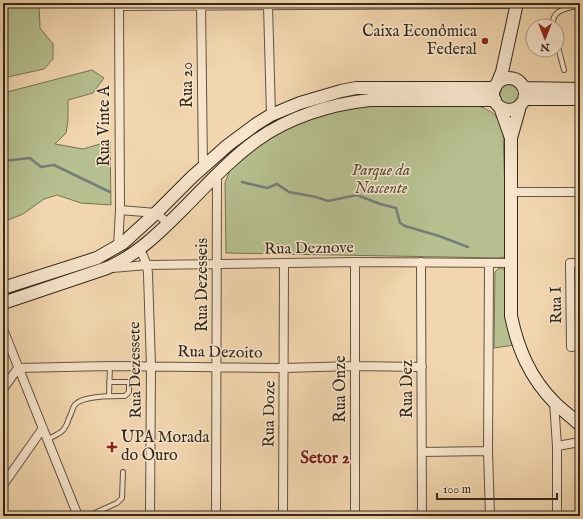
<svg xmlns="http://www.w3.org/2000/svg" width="583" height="519" font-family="'IM FELL English',serif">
<rect width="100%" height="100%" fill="#f2d6af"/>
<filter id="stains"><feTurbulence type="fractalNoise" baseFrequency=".005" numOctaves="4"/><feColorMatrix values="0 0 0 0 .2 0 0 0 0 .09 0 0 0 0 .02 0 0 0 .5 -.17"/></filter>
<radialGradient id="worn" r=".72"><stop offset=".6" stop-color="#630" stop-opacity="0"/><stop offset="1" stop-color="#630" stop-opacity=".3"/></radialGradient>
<path fill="#b6bf8f" stroke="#747456" d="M3 3H39L40 28 53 44V59L44 69 3 78Z
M92 70 104 78 93 93 68 100V121L66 133 55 144 83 149 110 141 111 205 81 203 57 195 44 199 23 214 3 222V93Z
M509 82C518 82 521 85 525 92L514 107C503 107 497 97 502 87Z
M376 104 479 106C495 113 497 114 503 131L507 256 500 258 226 253 225 183 230 170 267 138 299 121 337 108Z
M499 268H501L507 271 515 345 494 348 495 272Z"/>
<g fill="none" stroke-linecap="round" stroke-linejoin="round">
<path stroke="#767e79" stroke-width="2.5" d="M3 161 30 158 41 167 54 165 110 192
M242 182 267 188 277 184 289 192 316 197 328 201 357 195 380 204 396 208 400 223 405 226 439 236 468 247"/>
<g stroke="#635441" stroke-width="6">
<path id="lane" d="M553 26C551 9 567 9 580 5
M557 43 564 70
M109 396 110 366
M48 439C60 433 65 432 69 418 71 415 72 410 74 406 81 395 113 396 125 396L129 392V384L128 382H109
M88 516 117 503 122 498 123 472"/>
</g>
<g stroke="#635441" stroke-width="10">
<path id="street" d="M201 3 203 168
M268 5 271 115
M511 192H580
M120 210 156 213 168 223
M118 246 120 210 119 6 517 4
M140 249 147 265 148 274 151 366 150 516
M355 262V516
M421 262 422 516
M580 263H570L571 347 580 346
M489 264 488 451 490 516
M112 268 147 265 355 262 511 263
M3 329 78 516
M3 389 18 368 110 366 284 368 355 366 422 367
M554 402 557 446V516
M557 446 580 442
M422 452 488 451
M3 485 43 428
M216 516 217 175
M283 516 284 263"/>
</g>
<g stroke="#33291c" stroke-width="14">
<path id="secondary" d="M493 94a16 16 0 1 1 32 0a16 16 0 1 1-32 0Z
M497 84 502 72 517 3
M524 88 580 89
M524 99H580
M520 106 511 138V316C518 349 530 378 555 403 563 411 572 417 580 425
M500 107 511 138
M3 288 97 258 123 243 156 213 192 177 228 145 255 125 271 115 300 103 341 91 356 88H495
M3 303 107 268C137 255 160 232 183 209 207 185 229 160 257 140 289 117 331 104 370 100H495"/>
</g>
<use href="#lane" stroke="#f7e4cb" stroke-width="4"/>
<use href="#street" stroke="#f7e4cb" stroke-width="8"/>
<use href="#secondary" stroke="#f7e4cb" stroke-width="12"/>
</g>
<g fill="#8f2418" stroke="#f7e4cb" stroke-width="1.5">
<circle cx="485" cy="41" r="4"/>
<path d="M110 441h4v4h4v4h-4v4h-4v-4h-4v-4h4z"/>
</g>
<g text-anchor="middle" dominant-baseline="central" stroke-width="3" stroke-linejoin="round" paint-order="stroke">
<g font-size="16" fill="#33291c" stroke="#f7e4cb" text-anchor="end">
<text x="477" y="32">Caixa Econômica<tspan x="477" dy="18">Federal</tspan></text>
<text x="121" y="438" text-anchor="start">UPA Morada<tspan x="121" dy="18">do Ouro</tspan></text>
</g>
<g font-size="16" fill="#33291c" stroke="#f7e4cb">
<text transform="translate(188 85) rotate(-90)">Rua 20</text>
<text transform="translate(105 126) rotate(-90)">Rua Vinte A</text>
<text transform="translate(309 249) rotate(-1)">Rua Deznove</text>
<text transform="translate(203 285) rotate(-90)">Rua Dezesseis</text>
<text transform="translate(557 305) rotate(-91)">Rua I</text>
<text transform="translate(220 353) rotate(1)">Rua Dezoito</text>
<text transform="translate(136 370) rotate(-91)">Rua Dezessete</text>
<text transform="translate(341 389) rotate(-90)">Rua Onze</text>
<text transform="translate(408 389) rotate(-90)">Rua Dez</text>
<text transform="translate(270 414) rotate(-89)">Rua Doze</text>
</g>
<g font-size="16" font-style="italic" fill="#544e39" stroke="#f7e4cb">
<text x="381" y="171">Parque da<tspan x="381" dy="18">Nascente</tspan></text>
</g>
<g font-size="17" font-weight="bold" fill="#7a1f14" stroke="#f7e4cb">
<text x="325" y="458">Setor 2</text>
</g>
</g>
<rect width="583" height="519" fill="none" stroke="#f2d6af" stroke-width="16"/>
<rect x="4" y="4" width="575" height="511" fill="none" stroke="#33291c" stroke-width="2"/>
<rect x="8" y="8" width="567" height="503" fill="none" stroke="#33291c"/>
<g transform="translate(545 38) rotate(180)"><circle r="19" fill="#f7e4cb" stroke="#a99985"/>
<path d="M0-3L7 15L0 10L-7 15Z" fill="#8f2418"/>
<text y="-6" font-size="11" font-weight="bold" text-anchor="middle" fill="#33291c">N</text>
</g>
<path d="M437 493v6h120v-6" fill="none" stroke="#33291c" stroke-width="2"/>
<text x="443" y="493" font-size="12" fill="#33291c" stroke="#f7e4cb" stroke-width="3" paint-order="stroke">100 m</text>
<rect width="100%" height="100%" filter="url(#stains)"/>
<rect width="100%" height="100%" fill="url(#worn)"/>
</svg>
